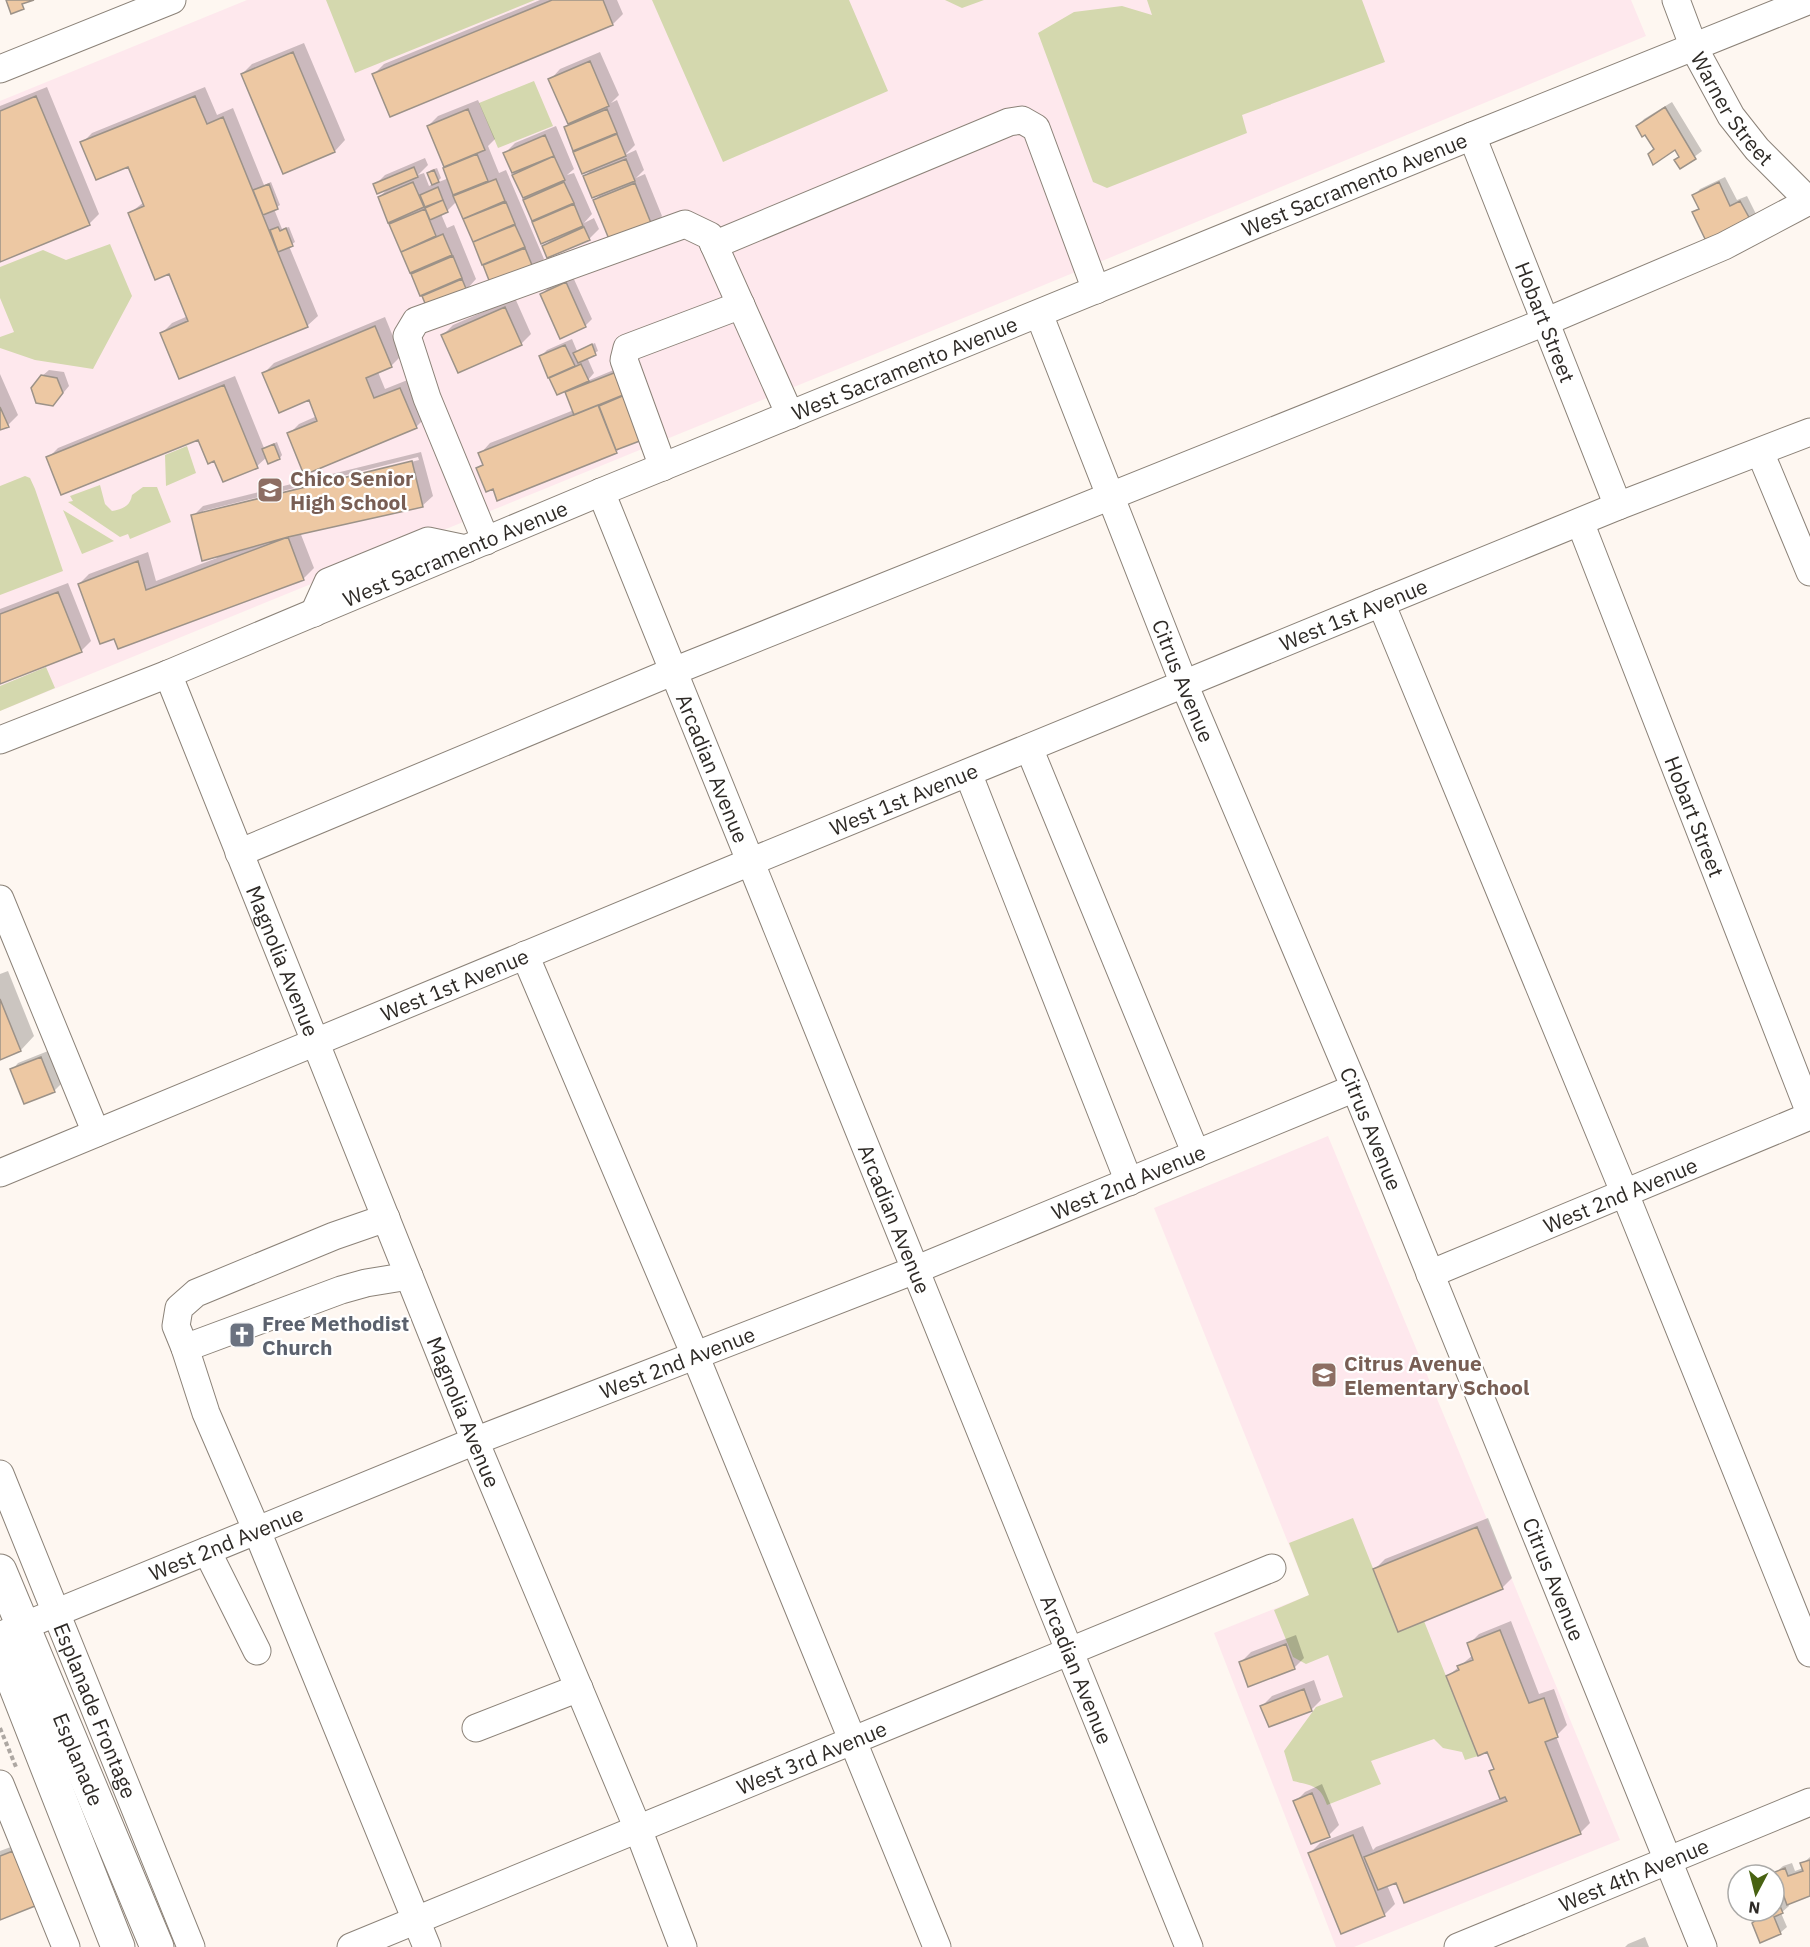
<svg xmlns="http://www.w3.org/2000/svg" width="1810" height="1947" font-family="'IBM Plex Sans',sans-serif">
<rect width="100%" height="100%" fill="#fef7f1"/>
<path fill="#fee8ed" d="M247 0H1631L1646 36 1027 292 0 711V101Z
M1328 1136 1620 1840 1354 1947H1336L1214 1633 1309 1595 1154 1208Z"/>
<path fill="#d4d8ae" d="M326 0H535L355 73Z
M652 0H849L888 91 723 162Z
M945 0H984L962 8Z
M1147 0H1362L1385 62 1242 115 1247 133 1107 188 1093 182 1038 33 1074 12 1122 6 1152 15Z
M534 81 553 126 498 148 479 103Z
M110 244 132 296 93 369 35 360 0 348V337L14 332 0 298V267L43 250 66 260Z
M187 446 196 473 166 486 165 455Z
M25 476 30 478 35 489 63 571 0 595V486Z
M100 485 105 504 112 511C122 509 130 507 132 495L143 487H157L171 522 130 539 128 534 120 537 68 502 73 501 70 496Z
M63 510 114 541 82 554Z
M46 667 55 688 0 711V686Z
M1353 1518 1398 1631 1424 1621 1478 1756 1465 1760 1462 1752 1443 1748 1434 1739 1371 1761 1381 1784 1327 1805C1320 1785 1313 1786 1293 1781L1284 1751 1316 1707 1343 1697 1328 1655 1306 1664 1293 1657 1274 1610 1309 1595 1289 1543Z"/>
<path fill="#0003" fill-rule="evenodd" d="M540 0H617L623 14 613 24 374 74 384 64Z
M304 43 345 140 335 151 283 172 242 74 252 64Z
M600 52 619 95 611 103 617 100 635 145 625 155 636 150 644 170 636 178 645 174 662 216 652 227 595 200 603 192 585 176 593 168 583 172 565 128 569 124 550 80 560 69Z
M47 87 99 214 89 224 0 261V106Z
M205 87 217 115 233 108 264 185 271 182 280 205 274 209 282 229 289 227 295 242 289 246 318 316 307 326 162 333 172 323 188 316 170 272 130 213 144 202 129 165 82 143 92 133Z
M478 100 495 139 488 146 499 173 506 170 544 259 534 269 493 286 458 200 447 211 441 214 447 228 454 225 476 279 466 290 428 306 391 224 398 217 379 197 389 188 375 185 385 175 425 158 428 165 418 175 424 173 429 186 433 184 428 173 431 170 437 168 441 178 436 183 449 178 428 126 438 116Z
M1672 102 1702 151 1681 167V156L1675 148H1655L1638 126 1644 119Z
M556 126 574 169 567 175 574 173 592 214 584 223 594 218 599 229 589 239 544 246 553 238 542 242 505 153 515 143Z
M1725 177 1737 200 1747 196 1756 214 1750 220 1694 213 1699 207 1694 196 1700 189Z
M573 277 592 319 585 326 561 337 542 294 548 288Z
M515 298 531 334 521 344 443 335 453 325Z
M385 317 401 356 391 366 378 372 385 389 410 379 426 417 416 427 289 434 299 424 317 416 310 399 264 373 274 363Z
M572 339 577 351 595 343 598 351 587 357 594 373 587 381 626 365 621 447 617 451 498 499 494 487 478 468 484 462 480 454 490 443 574 410 566 390 557 393 540 357 547 350Z
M49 370 64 372 69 386 59 398 42 376Z
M0 374 18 415 8 425 0 429Z
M235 376 264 448 277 442 282 455 280 458 267 457 257 466 215 459 199 438 48 458 58 448Z
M421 452 433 496 422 506 300 532 314 568 303 579 115 637 79 584 89 574 148 552 156 581 217 558 193 516 203 506ZM418 457 419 460 203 514V511Z
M68 583 91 641 81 651 0 683V609Z
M8 971 34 1036 21 1050 0 1058V974Z
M48 1051 61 1084 55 1090 25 1102 12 1070 18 1063Z
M1488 1518 1512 1578 1502 1588 1375 1569 1385 1559Z
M1511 1621 1539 1694 1554 1689 1567 1725 1556 1736 1590 1823 1580 1833 1387 1885 1395 1904 1385 1914 1342 1932 1310 1853 1320 1843 1363 1826 1373 1850 1376 1847 1501 1798 1491 1771 1495 1767 1488 1750 1448 1676 1473 1655 1469 1644 1479 1634Z
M1296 1635 1304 1658 1294 1668 1241 1662 1251 1652Z
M1314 1680 1321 1700 1311 1710 1262 1706 1272 1696Z
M1322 1784 1339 1825 1329 1835 1295 1802 1305 1792Z
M24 1842 0 1918V1851Z
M1810 1857V1895L1788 1903 1789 1906 1781 1913 1787 1927 1780 1933 1757 1921 1754 1912 1748 1911H1774V1875H1766L1774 1872 1775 1873 1783 1866 1792 1863 1795 1871 1803 1868 1802 1864Z
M1645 1937 1649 1947H1625L1628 1944Z"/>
<path fill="#edc8a3" stroke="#9c9288" stroke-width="1.5" d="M6 0H34L22 4 24 9 11 14Z
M552 0H603L613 25 390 117 372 74Z
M293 52 335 152 283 174 241 74Z
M590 61 609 106 568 124 548 79Z
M36 96 90 225 0 262V111Z
M195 96 207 124 223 117 308 327 179 379 160 333 188 321 169 274 155 280 128 213 144 206 128 167 96 180 80 142Z
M1665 107 1696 159 1680 169 1674 160 1679 157 1675 150 1653 165 1648 154 1654 149 1645 135 1642 137 1636 126Z
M468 109 485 150 444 167 427 126Z
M607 109 617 133 573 151 564 127Z
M617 134 626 156 582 174 573 152Z
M545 135 554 156 512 173 503 153Z
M477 154 488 181 453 195 443 168Z
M554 156 565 180 523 198 512 175Z
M626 159 635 181 592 198 583 176Z
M414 167 418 177 377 194 373 184Z
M434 170 439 182 432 185 427 173Z
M496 179 505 201 463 219 453 196Z
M413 182 424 207 388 223 378 197Z
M564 182 574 203 532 221 523 200Z
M1719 182 1730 206 1740 201 1751 221 1707 243 1692 212 1699 209 1692 195Z
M635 183 653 228 611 244 593 200Z
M269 184 278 209 263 215 253 190Z
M438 187 443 200 425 207 420 195Z
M443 200 448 212 430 220 425 208Z
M506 202 515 224 473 242 463 219Z
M574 204 583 226 541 244 532 222Z
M425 209 436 236 401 252 389 224Z
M515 225 525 247 482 265 473 242Z
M278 227 280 231 286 228 293 246 278 252 270 230Z
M584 227 590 240 547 258 542 246Z
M443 234 452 255 410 273 401 252Z
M525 248 534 270 492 288 483 265Z
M453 256 462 278 420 296 411 274Z
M462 279 467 291 427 308 422 296Z
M566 282 586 327 560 339 540 294Z
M505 307 522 345 458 373 441 335Z
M375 326 392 367 366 378 374 398 400 388 417 428 304 475 287 433 317 421 309 400 279 413 262 373Z
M592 344 596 355 578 363 573 353Z
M565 345 575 366 548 378 539 356Z
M581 364 589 381 557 395 549 378Z
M619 371 628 393 574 415 565 392Z
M41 375 57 378 63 393 53 406 36 403 31 388Z
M224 385 258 468 223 482 214 461 208 464 198 440 61 495 46 457Z
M627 394 645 439 616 450 599 406Z
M598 405 617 453 497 501 493 489 486 492 476 468 483 465 478 453Z
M0 407 9 427 0 430Z
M274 444 280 459 268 464 262 449Z
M412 461 423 507 288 537 202 561 191 515Z
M288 537 304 580 118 649 114 639 100 644 78 584 138 561 146 590Z
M58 592 82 652 0 684V614Z
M0 999 21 1051 0 1060Z
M41 1057 55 1092 24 1104 10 1069Z
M1477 1527 1503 1589 1398 1632 1373 1569Z
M1500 1630 1529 1703 1544 1698 1558 1737 1545 1742 1581 1834 1404 1903 1396 1883 1378 1890 1364 1857 1507 1801 1505 1797 1500 1799 1489 1771 1494 1769 1487 1752 1478 1756 1446 1676 1459 1670 1457 1666 1473 1660 1467 1643Z
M1286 1644 1295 1669 1248 1687 1239 1662Z
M1304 1689 1312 1711 1269 1727 1260 1706Z
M1312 1793 1330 1837 1311 1844 1293 1801Z
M1353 1835 1385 1916 1341 1934 1308 1853Z
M13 1851 35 1906 0 1920V1856Z
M1810 1860V1896L1787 1905 1775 1872 1785 1868 1788 1876 1803 1871 1800 1863Z
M1774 1892 1783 1913 1774 1917 1781 1934 1760 1943 1752 1923 1755 1921 1753 1914 1749 1916 1747 1911H1774Z"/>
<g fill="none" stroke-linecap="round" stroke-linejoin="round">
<g stroke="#8b8278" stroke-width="29">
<g id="minor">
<path id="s1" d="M1676 0 1694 48 1731 116 1757 149 1810 202"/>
<path d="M0 69 172 0"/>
<path id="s2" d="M1472 136 1618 506"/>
<path d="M714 245 1009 122 1022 120 1036 128 1096 290"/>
<path id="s3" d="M1039 314 1184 684 1355 1088 1703 1947"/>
<path d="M1760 452 1810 572"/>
<path d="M663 467 624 360 627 348 741 305"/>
<path id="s4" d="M601 492 1189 1947"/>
<path id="s5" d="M1580 522 1810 1113"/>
<path d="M486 541 427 398 407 336 416 321 685 224 710 236 790 415"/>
<path d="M1381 603 1625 1194 1810 1653"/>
<path d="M314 613 328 582 428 541 466 549"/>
<path id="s6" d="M168 674 475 1441 638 1829 683 1947"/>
<path id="s7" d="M0 740 168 674 601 492 1472 136 1810 0"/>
<path d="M1029 748 1196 1154"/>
<path d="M968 773 1129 1182"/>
<path d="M239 853 674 671 1545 322 1724 246 1809 201"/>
<path d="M0 899 96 1133"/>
<path d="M525 955 695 1355 937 1947"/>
<path id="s8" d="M0 1173 750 862 1381 603 1618 506 1810 432"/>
<path d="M386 1218 334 1236 196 1293 179 1308 176 1326 185 1348 206 1413 257 1531 427 1947"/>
<path id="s9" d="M1430 1274 1810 1116"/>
<path d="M185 1348 341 1290 366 1283 409 1276"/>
<path id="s10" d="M0 1474 191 1947"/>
<path d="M207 1551 257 1651"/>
<path id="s11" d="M4 1634 475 1441 915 1270 1355 1088"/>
<path d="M476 1728 579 1688"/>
<path d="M0 1784 66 1947"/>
<path id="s12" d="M351 1947 1272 1568"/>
<path id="s13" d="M1458 1947 1810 1802"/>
</g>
</g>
<g stroke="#8b8278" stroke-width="35">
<g id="major">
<path id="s14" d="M0 1571 157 1947"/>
<path d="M0 1647 118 1947"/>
</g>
</g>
<path stroke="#ada7a2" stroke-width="4" stroke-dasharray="4.5 3" stroke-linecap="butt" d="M0 1728 16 1767"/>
<use href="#minor" stroke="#fff" stroke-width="27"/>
<use href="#major" stroke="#fff" stroke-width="33"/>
</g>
<defs>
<g id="school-square" transform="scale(1.35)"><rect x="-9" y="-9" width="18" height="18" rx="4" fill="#8d6e63" stroke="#fff"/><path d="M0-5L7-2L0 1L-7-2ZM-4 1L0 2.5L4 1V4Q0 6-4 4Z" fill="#fff"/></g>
<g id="church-square" transform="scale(1.35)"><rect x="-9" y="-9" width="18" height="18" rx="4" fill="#6b7280" stroke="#fff"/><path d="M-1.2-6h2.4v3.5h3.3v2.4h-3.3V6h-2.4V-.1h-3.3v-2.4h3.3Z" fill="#fff"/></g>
</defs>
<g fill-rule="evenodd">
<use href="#school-square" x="270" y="490"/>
<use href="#church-square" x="242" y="1335"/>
<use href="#school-square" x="1324" y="1375"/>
</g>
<g text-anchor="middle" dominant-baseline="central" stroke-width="4.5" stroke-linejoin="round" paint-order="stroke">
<g font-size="21" fill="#2e2a26" stroke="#fff">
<text stroke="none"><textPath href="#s1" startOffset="123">Warner Street</textPath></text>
<text stroke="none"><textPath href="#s7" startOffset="1464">West Sacramento Avenue</textPath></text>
<text stroke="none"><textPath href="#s2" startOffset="200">Hobart Street</textPath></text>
<text stroke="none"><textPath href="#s7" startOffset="978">West Sacramento Avenue</textPath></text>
<text stroke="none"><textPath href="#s7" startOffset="492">West Sacramento Avenue</textPath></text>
<text stroke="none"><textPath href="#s8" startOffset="1464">West 1st Avenue</textPath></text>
<text stroke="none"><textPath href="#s3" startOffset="394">Citrus Avenue</textPath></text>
<text stroke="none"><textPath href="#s4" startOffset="298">Arcadian Avenue</textPath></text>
<text stroke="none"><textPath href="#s8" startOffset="978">West 1st Avenue</textPath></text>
<text stroke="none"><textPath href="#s5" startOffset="316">Hobart Street</textPath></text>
<text stroke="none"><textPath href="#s6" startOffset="309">Magnolia Avenue</textPath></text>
<text stroke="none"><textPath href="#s8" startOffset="492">West 1st Avenue</textPath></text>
<text stroke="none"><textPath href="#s3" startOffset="880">Citrus Avenue</textPath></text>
<text stroke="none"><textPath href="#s11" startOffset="1212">West 2nd Avenue</textPath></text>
<text stroke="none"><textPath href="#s9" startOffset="206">West 2nd Avenue</textPath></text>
<text stroke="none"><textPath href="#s4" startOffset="784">Arcadian Avenue</textPath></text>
<text stroke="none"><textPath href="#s11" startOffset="726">West 2nd Avenue</textPath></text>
<text stroke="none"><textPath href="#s6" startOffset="795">Magnolia Avenue</textPath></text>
<text stroke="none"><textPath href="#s11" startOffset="240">West 2nd Avenue</textPath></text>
<text stroke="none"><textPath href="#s3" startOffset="1366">Citrus Avenue</textPath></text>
<text stroke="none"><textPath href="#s4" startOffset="1270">Arcadian Avenue</textPath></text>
<text stroke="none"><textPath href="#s10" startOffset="255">Esplanade Frontage</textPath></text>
<text stroke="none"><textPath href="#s12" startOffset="498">West 3rd Avenue</textPath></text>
<text stroke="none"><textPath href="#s14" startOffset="204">Esplanade</textPath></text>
<text stroke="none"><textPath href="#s13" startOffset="190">West 4th Avenue</textPath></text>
</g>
<g font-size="21" font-weight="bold" fill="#785e54" stroke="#fff" text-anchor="start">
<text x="290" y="478">Chico Senior<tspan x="290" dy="24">High School</tspan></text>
<text x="1344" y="1363">Citrus Avenue<tspan x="1344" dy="24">Elementary School</tspan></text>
</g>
<g font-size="21" font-weight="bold" fill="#5b616d" stroke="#fff" text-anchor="start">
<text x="262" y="1323">Free Methodist<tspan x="262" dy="24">Church</tspan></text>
</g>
</g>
<g transform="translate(1756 1893) rotate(187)"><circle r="28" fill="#ffffff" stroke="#abaaa8" stroke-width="1.5"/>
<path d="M0-4.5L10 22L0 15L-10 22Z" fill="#486212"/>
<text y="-9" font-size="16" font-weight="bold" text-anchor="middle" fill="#2e2a26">N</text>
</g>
</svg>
